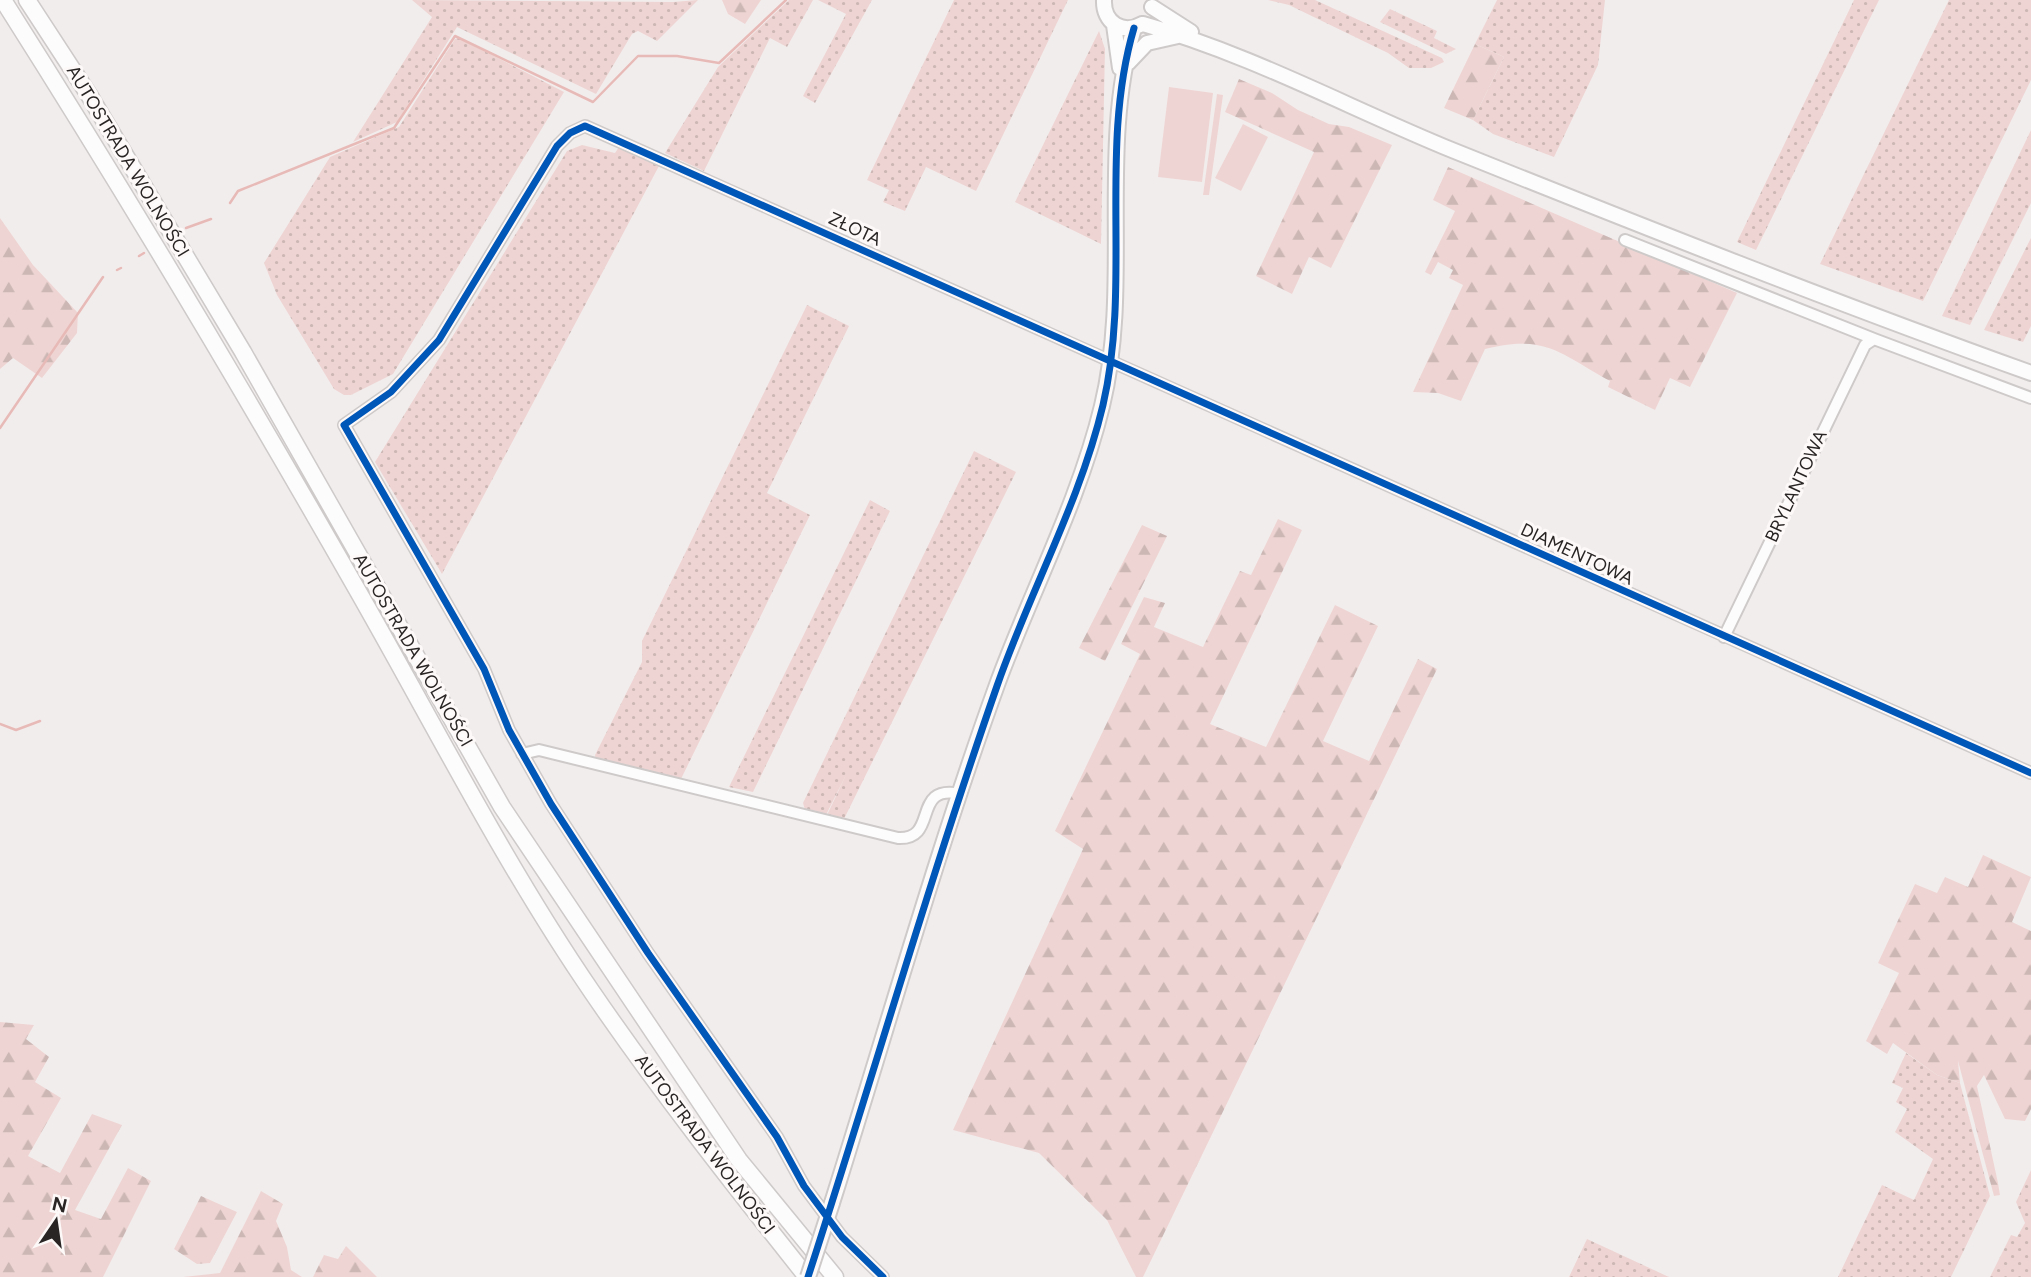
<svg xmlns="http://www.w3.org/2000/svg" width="2031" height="1277" font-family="Figtree,sans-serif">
<defs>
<pattern id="grass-dots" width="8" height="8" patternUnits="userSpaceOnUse" patternTransform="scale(1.75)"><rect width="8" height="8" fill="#eed5d3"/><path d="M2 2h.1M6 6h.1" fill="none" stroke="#ccb7b5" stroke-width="1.8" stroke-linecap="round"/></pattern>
<pattern id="forest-firs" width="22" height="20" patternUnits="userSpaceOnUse" patternTransform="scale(1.75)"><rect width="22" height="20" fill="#eed5d3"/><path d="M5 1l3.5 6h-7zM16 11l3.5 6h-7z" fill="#ccb7b5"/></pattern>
</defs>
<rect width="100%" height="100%" fill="#f2eded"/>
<path fill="url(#grass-dots)" d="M412 0 673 2 698 0 657 41 638 31 632 34 596 94 457 27 397 122 353 142 432 17Z
M789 0H813L787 47 770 38 704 171 665 153 718 67Z
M818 0H872L815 103 803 96 846 14Z
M954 0H1068L976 191 926 167 905 211 883 202 889 190 867 180Z
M1268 0H1315L1442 58 1444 62 1431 68H1409L1388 53 1289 5Z
M1497 0H1605L1598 65 1554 157 1493 134 1473 120 1504 57 1475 44Z
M1854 0H1879L1756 250 1737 242Z
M1949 0H2031V80L1923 301 1820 264Z
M1390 9 1437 31 1434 38 1456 49 1446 54 1380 22Z
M1099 31 1105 49 1101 244 1015 202Z
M459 38 564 92 393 374 351 395H344L334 389 277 295 264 263 330 157 399 127 455 39Z
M2031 130V203L1970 325 1942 316Z
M582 145 615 153 619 147 659 166 442 574 375 462 567 151Z
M2031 238V326L2023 342 1984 330Z
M807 305 849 326 767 493 810 515 681 779 596 761 595 755 642 662V641Z
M974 451 1016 472 844 819 827 815 846 775 826 815 805 810 803 803Z
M870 500 890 511 753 792 729 787Z
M1906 1053 1937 1075 1960 1083 1990 1196 1951 1277H1838L1882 1185 1914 1200 1933 1159 1895 1132 1907 1109 1896 1102 1903 1088 1892 1083Z
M2031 1170V1277H1990L2011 1235 2017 1237 2025 1223 2016 1202Z
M1587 1239 1669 1277H1569Z"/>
<path fill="url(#forest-firs)" d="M722 0H761L745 24 728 14Z
M1475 44 1504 57 1473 120 1444 108Z
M1239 79 1272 93 1298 110 1329 124 1349 127 1392 145 1331 268 1309 257 1292 294 1256 276 1314 152 1225 112Z
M1448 167 1737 293 1690 387 1670 378 1655 410 1608 387 1610 381C1559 353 1546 334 1485 349L1461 401 1438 393 1413 392 1463 285 1449 278 1453 270 1438 262 1431 275 1425 272 1455 211 1433 200Z
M0 218 33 265 78 313 77 333 42 378 13 358 0 369Z
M1278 519 1302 530 1210 724 1266 747 1335 605 1378 626 1323 741 1369 761 1418 659 1437 669 1143 1277H1136L1107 1220 1039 1153 953 1130 1083 849 1055 831 1140 654 1121 644 1144 597 1165 603 1154 627 1203 647 1240 571 1251 575Z
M1142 525 1167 536 1105 661 1079 648Z
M1983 855 2031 877 2012 922 2031 931V1109L2025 1121 2005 1119 1984 1075 1977 1086 1998 1183 2000 1195 1994 1196 1958 1061 1960 1083 1937 1075 1893 1043 1887 1054 1866 1041 1899 973 1878 963 1915 884 1937 893 1945 877 1968 887Z
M0 1022 34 1025 26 1039 49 1057 35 1082 61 1098 28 1156 60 1173 92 1114 122 1125 75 1210 101 1219 128 1168 151 1181 103 1277H0Z
M261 1191 283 1204 276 1221 287 1247 291 1270 302 1277H183L220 1273Z
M201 1196 237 1212 210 1263 197 1264 174 1249Z
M346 1246 377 1277H313L324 1255 338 1259Z"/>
<path fill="#eed5d3" d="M1169 87 1213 93 1202 182 1158 177Z
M1217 94 1223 95 1209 195H1203Z
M1243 124 1268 137 1241 191 1215 178Z"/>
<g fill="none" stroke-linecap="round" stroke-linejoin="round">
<path stroke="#e8bab7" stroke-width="2.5" d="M230 203 238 191 394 128 455 36 593 102 638 56H677L719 63 786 0
M186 228 211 219
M139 256 144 253
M117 270 121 268
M0 428 103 277
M0 724 16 730 40 721"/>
<g stroke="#cecaca" stroke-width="14">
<path id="minor" d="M1625 240 1874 339
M1724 637 1865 345 1874 339 2031 398
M522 754 539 750 898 838C940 840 910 783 961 794
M883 1277 842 1237 804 1186 777 1137 648 953 551 804 509 730 484 669 344 425 391 392 439 340 557 146 570 133 585 126 2031 773"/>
</g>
<g stroke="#cecaca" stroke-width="18">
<path id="major" d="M1104 0C1103 23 1123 35 1142 24
M1152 7 1191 32
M1143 24C1250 54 1349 108 1452 150 1644 227 1836 303 2031 373
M1114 25 1120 68
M1128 63 1147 43 1178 36
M832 1203C887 1029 936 853 998 682 1032 590 1079 501 1102 406 1132 283 1098 151 1134 28"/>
</g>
<g stroke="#cecaca" stroke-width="19">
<path id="highway" d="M3 0C125 192 242 388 355 586 433 722 503 862 592 992 659 1090 733 1184 807 1277
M27 0 89 95 243 352 502 807 739 1160 835 1277"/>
</g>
<use href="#minor" stroke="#fdfcfc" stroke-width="10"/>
<use href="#major" stroke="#fdfcfc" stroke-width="14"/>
<use href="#highway" stroke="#fdfcfc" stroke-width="16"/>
<g stroke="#cecaca" stroke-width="18" stroke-linecap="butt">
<path id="major-bridge" d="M808 1277 832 1203"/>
</g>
<use href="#major-bridge" stroke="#fdfcfc" stroke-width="14"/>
<g stroke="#fef9f9" stroke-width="11">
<path id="cycleway" d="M808 1277C872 1080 929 881 997 686 1030 591 1080 502 1103 405 1132 281 1098 150 1134 28
M883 1277 842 1237 804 1186 777 1137 648 953 551 804 509 730 484 669 344 425 391 392 439 340 557 146 570 133 585 126 2031 773"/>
</g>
<use href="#cycleway" stroke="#0057b8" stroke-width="7"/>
</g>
<g text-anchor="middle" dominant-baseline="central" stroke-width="6" stroke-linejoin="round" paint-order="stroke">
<g font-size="18" fill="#292525" stroke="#fef9f9">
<text transform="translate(128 161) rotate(59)">AUTOSTRADA WOLNOŚCI</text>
<text transform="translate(855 229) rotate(25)">ZŁOTA</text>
<text transform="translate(1796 486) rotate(-65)">BRYLANTOWA</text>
<text transform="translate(1577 554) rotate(25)">DIAMENTOWA</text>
<text transform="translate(413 650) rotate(60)">AUTOSTRADA WOLNOŚCI</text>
<text transform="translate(705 1144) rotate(53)">AUTOSTRADA WOLNOŚCI</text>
</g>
</g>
<g transform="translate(56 1221) rotate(13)" stroke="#fef9f9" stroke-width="5" paint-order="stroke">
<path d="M0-5L12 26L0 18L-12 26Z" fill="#292525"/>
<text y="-10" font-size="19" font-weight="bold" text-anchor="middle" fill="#292525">N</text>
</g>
</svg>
